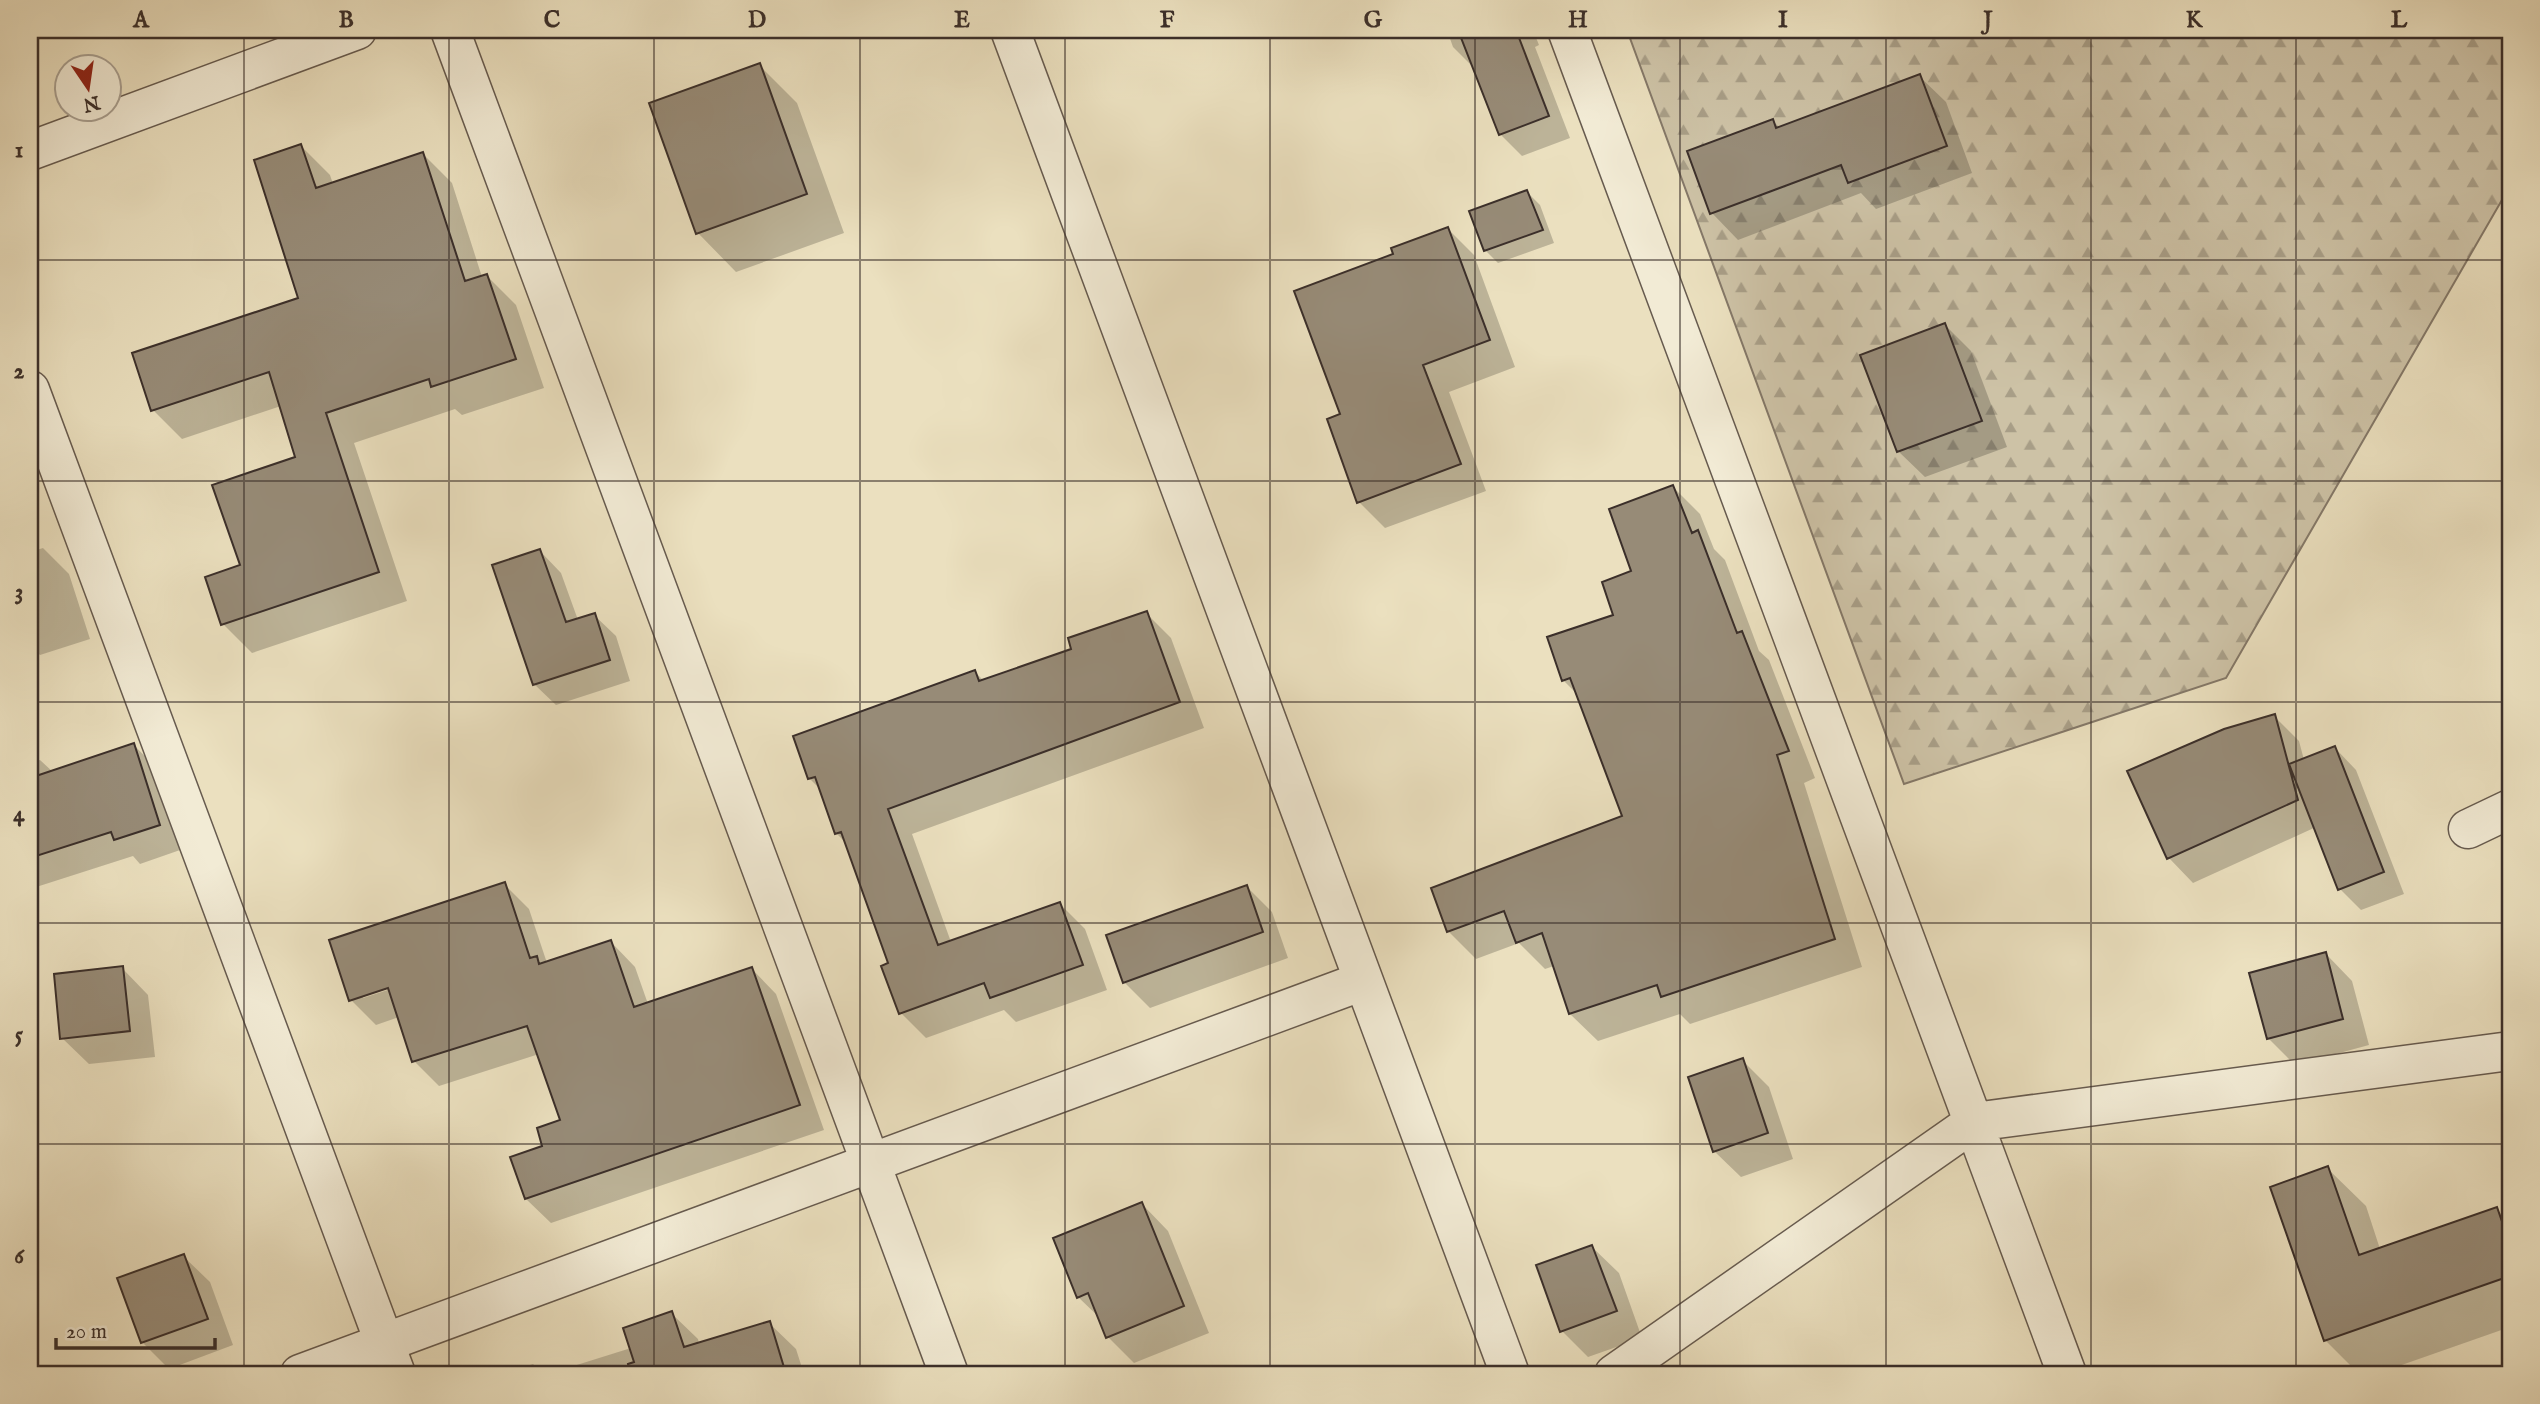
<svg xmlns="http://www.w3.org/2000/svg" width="2540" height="1404" font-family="'IM FELL English',serif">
<defs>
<pattern id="forest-firs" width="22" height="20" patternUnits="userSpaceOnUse" patternTransform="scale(1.75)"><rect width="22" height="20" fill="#cdc2a6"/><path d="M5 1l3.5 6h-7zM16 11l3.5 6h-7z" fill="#a89e87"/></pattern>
</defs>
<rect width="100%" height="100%" fill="#ebe0bf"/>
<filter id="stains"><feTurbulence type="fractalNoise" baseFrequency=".00286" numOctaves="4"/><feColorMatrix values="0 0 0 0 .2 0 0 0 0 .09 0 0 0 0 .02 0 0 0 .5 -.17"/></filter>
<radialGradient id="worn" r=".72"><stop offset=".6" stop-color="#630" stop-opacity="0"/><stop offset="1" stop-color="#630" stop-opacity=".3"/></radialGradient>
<path fill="url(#forest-firs)" stroke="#847868" stroke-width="2" d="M1627 30H2510V186L2226 678 1904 784Z"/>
<path fill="#0003" fill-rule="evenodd" d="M1447 30H1533L1539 45 1535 47 1570 138 1522 156 1500 134 1475 69 1453 47Z
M759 65 797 103 844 233 736 272 698 233 651 104Z
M1919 76 1946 102 1972 173 1876 209 1861 193 1738 240 1712 213 1773 121 1780 128Z
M301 146 330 175 333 184 423 154 452 183 482 277 487 276 516 305 544 388 462 415 455 409 354 443 407 601 252 653 223 624 242 567 297 458 281 406 182 439 153 410 300 299Z
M1527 192 1540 205 1554 243 1498 263 1485 250Z
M1448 229 1474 255 1515 367 1449 392 1486 491 1385 528 1359 502 1342 415 1395 255Z
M1945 325 1971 351 2007 447 1925 477 1898 451Z
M1673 487 1700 514 1714 549 1725 560 1759 651 1769 660 1815 778 1804 783 1862 967 1690 1024 1680 1014 1598 1041 1570 1014 1554 966 1545 969 1519 943 1476 959 1448 931 1624 817 1578 695 1563 680 1615 616Z
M43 548 69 574 90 639 40 655 30 645V552Z
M540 551 561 573 578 620 594 615 616 636 630 681 556 705 534 684Z
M1146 613 1171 638 1204 728 912 834 951 942 1060 904 1085 929 1107 990 1016 1022 1004 1010 926 1038 901 1013 890 964 848 845 836 833 822 791 809 778 975 672 984 681 1073 650Z
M2274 716 2299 741 2304 760 2335 748 2356 770 2404 894 2361 910 2340 889 2316 827 2193 883 2169 858Z
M134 745 158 770 183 849 140 864 133 856 30 889V755L32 762 40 760 53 772Z
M504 884 529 909 547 963 611 942 635 967 648 1004 752 969 776 994 824 1130 551 1223 526 1199 545 1147 562 1121 539 1054 439 1086 414 1061 399 1017 376 1025 351 1000ZM396 984 397 987 363 998V994Z
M1247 887 1272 912 1288 958 1150 1008 1124 982Z
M2326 954 2352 981 2369 1045 2295 1065 2268 1038Z
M122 968 148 995 155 1057 89 1064 62 1038Z
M1742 1060 1769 1087 1793 1159 1741 1177 1714 1151Z
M2327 1168 2366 1206 2380 1249 2496 1209 2510 1223V1327L2376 1374H2359L2325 1340Z
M1142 1204 1168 1231 1209 1333 1134 1363 1108 1337 1101 1319 1078 1297Z
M1592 1247 1619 1273 1642 1338 1588 1357 1562 1331Z
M183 1256 210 1282 233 1345 169 1369 142 1342Z
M671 1313 698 1339 699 1344 769 1323 796 1349 804 1374H548L631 1348Z
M533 1364 544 1374H502Z"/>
<path fill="#978b77" stroke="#3b2f2a" stroke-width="2" d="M1458 30H1516L1549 116 1499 135Z
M760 63 807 194 696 234 649 103Z
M1920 74 1947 146 1848 183 1841 165 1710 214 1687 151 1773 119 1776 128Z
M301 144 316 188 423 152 465 281 487 274 516 359 431 387 429 379 326 413 379 572 221 625 205 577 240 565 212 485 295 457 269 372 151 411 132 353 298 298 254 160Z
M1527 190 1543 230 1484 251 1469 211Z
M1448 227 1490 340 1423 365 1461 464 1357 503 1327 419 1340 414 1294 291 1393 254 1391 248Z
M1945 323 1982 421 1897 452 1860 355Z
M1673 485 1692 533 1698 530 1737 633 1742 631 1789 751 1777 755 1835 939 1661 997 1657 985 1569 1014 1542 933 1516 943 1504 911 1447 932 1431 888 1622 816 1570 678 1562 681 1547 637 1613 615 1602 582 1631 571 1609 509Z
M540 549 566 622 595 613 610 660 533 685 492 565Z
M1147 611 1180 702 888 809 938 945 1060 902 1083 965 990 998 984 983 899 1014 881 966 888 963 841 832 835 834 815 777 808 779 793 736 975 670 979 681 1071 649 1068 638Z
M2275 714 2298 800 2167 859 2127 771 2224 729Z
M134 743 160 825 114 840 111 832 30 858V778Z
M2335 746 2384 872 2338 890 2289 764Z
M505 882 530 958 537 956 539 964 611 940 634 1007 752 967 800 1105 525 1199 510 1157 542 1146 537 1128 560 1120 527 1026 412 1062 388 988 349 1001 329 940Z
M1247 885 1263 932 1123 983 1106 935Z
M2326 952 2343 1019 2267 1039 2249 973Z
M123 966 130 1031 60 1039 54 974Z
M1743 1058 1768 1133 1713 1152 1688 1077Z
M2328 1166 2359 1255 2497 1207 2510 1245V1276L2324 1341 2270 1187Z
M1142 1202 1184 1306 1106 1338 1088 1293 1077 1298 1053 1238Z
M1592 1245 1617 1311 1560 1332 1536 1265Z
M184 1254 208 1319 141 1343 117 1278Z
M672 1311 684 1347 770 1321 786 1374H630L628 1364 634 1362 623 1328Z"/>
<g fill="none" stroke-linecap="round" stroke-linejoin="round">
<g stroke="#675b4f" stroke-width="41">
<path id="minor" d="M450 30 949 1374
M1010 30 1510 1374
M1567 30 2067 1374
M30 151 357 30
M30 390 396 1374
M2468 829 2510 809
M300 1374 1363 981
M1614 1374 1974 1122 2510 1051"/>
</g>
<use href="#minor" stroke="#f2ebd5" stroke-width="38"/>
</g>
<path fill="none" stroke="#3b2f2a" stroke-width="2" stroke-opacity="0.55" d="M244 30V1374M449 30V1374M654 30V1374M860 30V1374M1065 30V1374M1270 30V1374M1475 30V1374M1680 30V1374M1886 30V1374M2091 30V1374M2296 30V1374M30 260H2510M30 481H2510M30 702H2510M30 923H2510M30 1144H2510"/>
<rect width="2540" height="1404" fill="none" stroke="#ebe0bf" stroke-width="77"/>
<g transform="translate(88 88) rotate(167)"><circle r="33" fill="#f2ebd5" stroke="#a9a091" stroke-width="2"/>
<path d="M0-5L12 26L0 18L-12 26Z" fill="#8f2418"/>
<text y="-10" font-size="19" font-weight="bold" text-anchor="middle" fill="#3b2f2a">N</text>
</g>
<path d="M56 1338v10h159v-10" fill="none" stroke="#3b2f2a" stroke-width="3.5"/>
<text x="66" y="1338" font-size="21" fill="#3b2f2a" stroke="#f2ebd5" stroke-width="5" paint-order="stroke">20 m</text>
<rect x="38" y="38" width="2464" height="1328" fill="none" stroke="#3b2f2a" stroke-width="2.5"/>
<g font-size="23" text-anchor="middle" font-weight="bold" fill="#3b2f2a">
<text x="141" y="27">A</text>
<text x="346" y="27">B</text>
<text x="552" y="27">C</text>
<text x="757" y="27">D</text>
<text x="962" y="27">E</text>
<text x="1167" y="27">F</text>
<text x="1373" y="27">G</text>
<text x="1578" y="27">H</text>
<text x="1783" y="27">I</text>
<text x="1988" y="27">J</text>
<text x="2194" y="27">K</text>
<text x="2399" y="27">L</text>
<text x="19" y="157">1</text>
<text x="19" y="378">2</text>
<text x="19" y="599">3</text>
<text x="19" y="821">4</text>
<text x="19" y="1042">5</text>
<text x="19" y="1263">6</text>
</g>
<rect width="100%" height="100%" filter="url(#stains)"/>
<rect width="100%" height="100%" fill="url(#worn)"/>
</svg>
